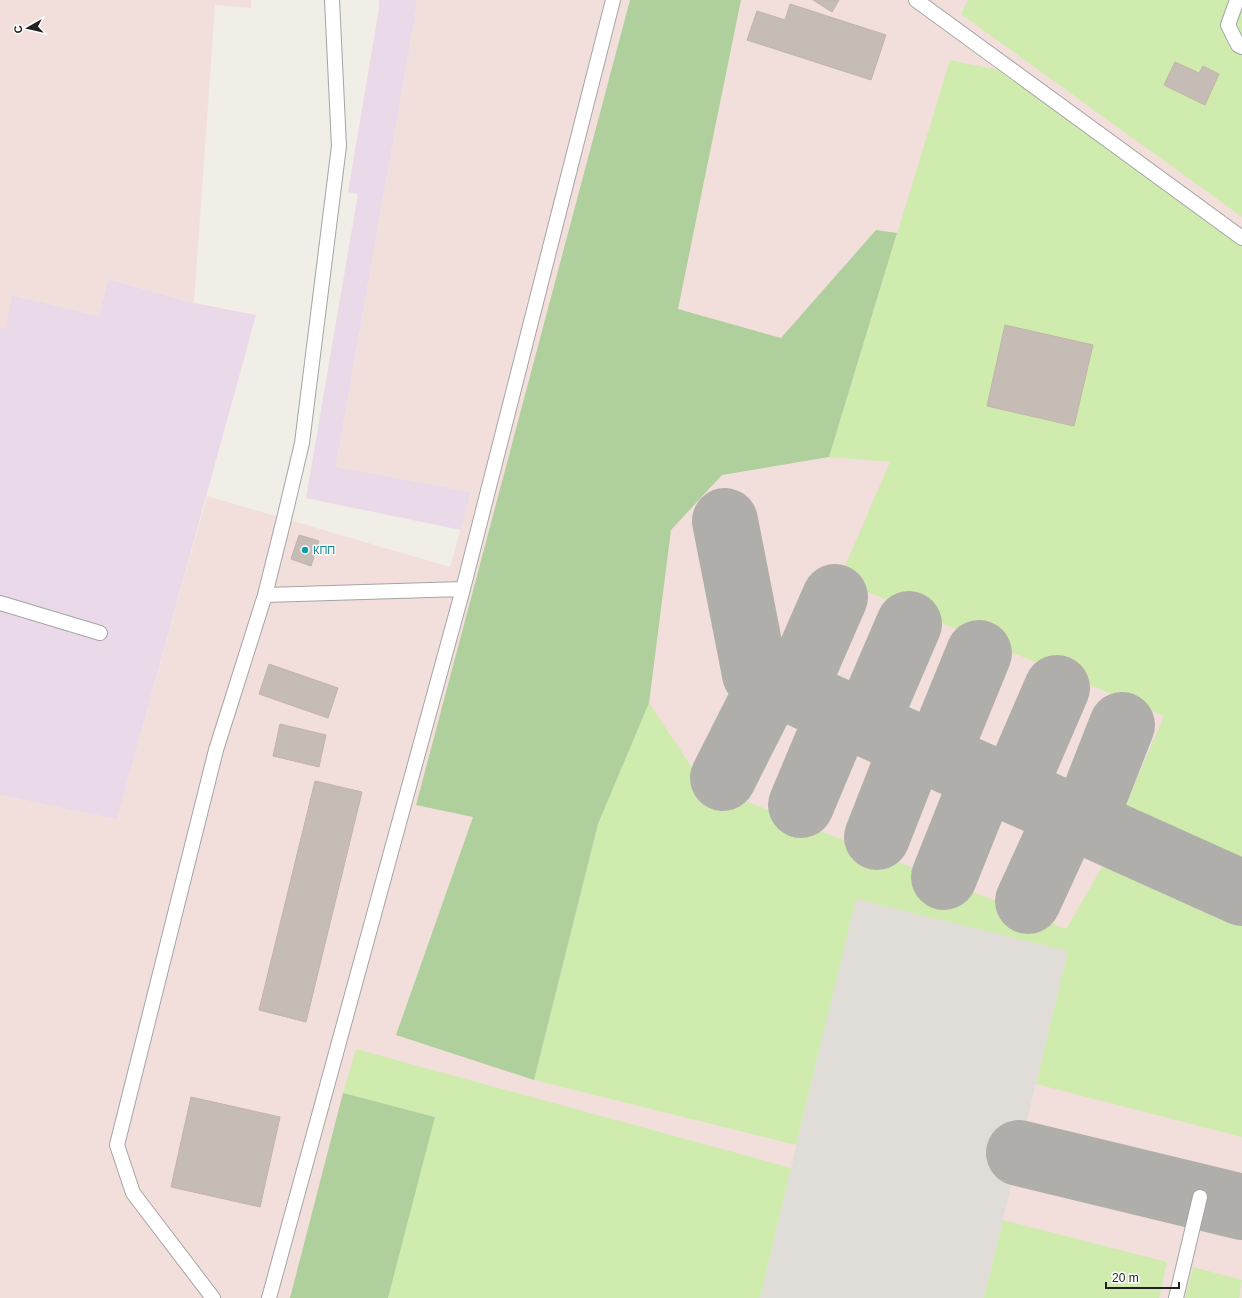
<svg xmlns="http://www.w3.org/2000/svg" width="1242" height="1298" font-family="Helvetica,sans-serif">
<rect width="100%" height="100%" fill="#f1ede7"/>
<path fill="#ead9e8" d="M379 0H416V12L336 466 471 492 461 530 306 498 358 194 348 192 379 9Z
M108 279 194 303 256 315 117 820 0 795V327L5 328 12 295 99 316Z"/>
<path fill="#f2dfdb" d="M0 0H251V8L215 5 194 303 108 279 99 316 12 295 5 328 0 327Z
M416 0H1242V1298H0V795L117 819 207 496 450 567 471 492 336 467 416 12Z"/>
<path fill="#e0ddd8" d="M855 899 1068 951 984 1298H760Z"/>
<path fill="#d0ebae" d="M968 0H1242V217L961 14Z
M950 60 1003 71 1242 246V871L1120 818 1164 716 839 580 890 462 829 457Z
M649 703 703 784 1066 929 1111 852 1242 919V1137L1036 1084 1068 951 856 899 796 1145 534 1080 598 824Z
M356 1049 791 1168 760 1298H388L435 1117 343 1093Z
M1003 1220 1167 1262 1159 1298H984Z
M1193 1267 1242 1280 1239 1298H1185Z"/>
<path fill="#afd09c" d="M630 0H741L678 309 781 338 876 230 897 233 829 457 722 475 671 530 649 703 598 824 534 1080 396 1035 473 817 416 805Z
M343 1093 435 1117 388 1298H290Z"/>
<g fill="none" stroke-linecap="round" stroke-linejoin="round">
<path stroke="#b0aeab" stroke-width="66" d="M725 521 755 674 1242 893
M794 691 835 597
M866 724 909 624
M937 756 979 653
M723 778 772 681
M1013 790 1057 688
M801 805 840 712
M1084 822 1122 725
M877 837 913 745
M944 877 984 777
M1028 901 1068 814
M1019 1153 1242 1207"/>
</g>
<path fill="#c6bcb6" stroke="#c3b3a9" d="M813 0H839L832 12Z
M790 4 886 35 871 80 747 40 757 11 785 20Z
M1175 62 1199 73 1203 66 1219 74 1205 105 1164 85Z
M1005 325 1093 345 1074 426 987 406Z
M299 535 319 541 311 566 291 559Z
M269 664 338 688 328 718 259 694Z
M280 724 326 735 319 767 273 756Z
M315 781 362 792 306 1022 259 1010Z
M191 1097 280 1117 260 1207 171 1187Z"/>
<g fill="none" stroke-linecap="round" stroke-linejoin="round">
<g stroke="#a5a5a5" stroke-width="16">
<path id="service" d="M916 0 1242 238
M1237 0 1228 25 1238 45 1242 47
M265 595 463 589
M0 603 100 633
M213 1298 133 1193 117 1145 216 750 265 595 284 519 302 443 339 146 332 0
M269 1298 463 589 613 0
M1176 1298 1200 1197"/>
</g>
<use href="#service" stroke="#fff" stroke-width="14"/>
</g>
<circle fill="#0f9aa8" stroke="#fff" stroke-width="1.5" cx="305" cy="550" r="4"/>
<g text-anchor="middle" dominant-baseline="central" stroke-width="3" stroke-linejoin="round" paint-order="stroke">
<g font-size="11" fill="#0d838f" stroke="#fff" text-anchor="start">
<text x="313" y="550">КПП</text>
</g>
</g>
<g transform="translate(28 28) rotate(262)" stroke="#ffffff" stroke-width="3" paint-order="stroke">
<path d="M0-3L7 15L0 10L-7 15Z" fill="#212121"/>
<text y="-6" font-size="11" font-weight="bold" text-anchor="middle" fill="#212121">С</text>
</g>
<path d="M1106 1282v6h73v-6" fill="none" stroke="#212121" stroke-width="2"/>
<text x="1112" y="1282" font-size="12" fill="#212121" stroke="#ffffff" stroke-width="3" paint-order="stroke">20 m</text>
</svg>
